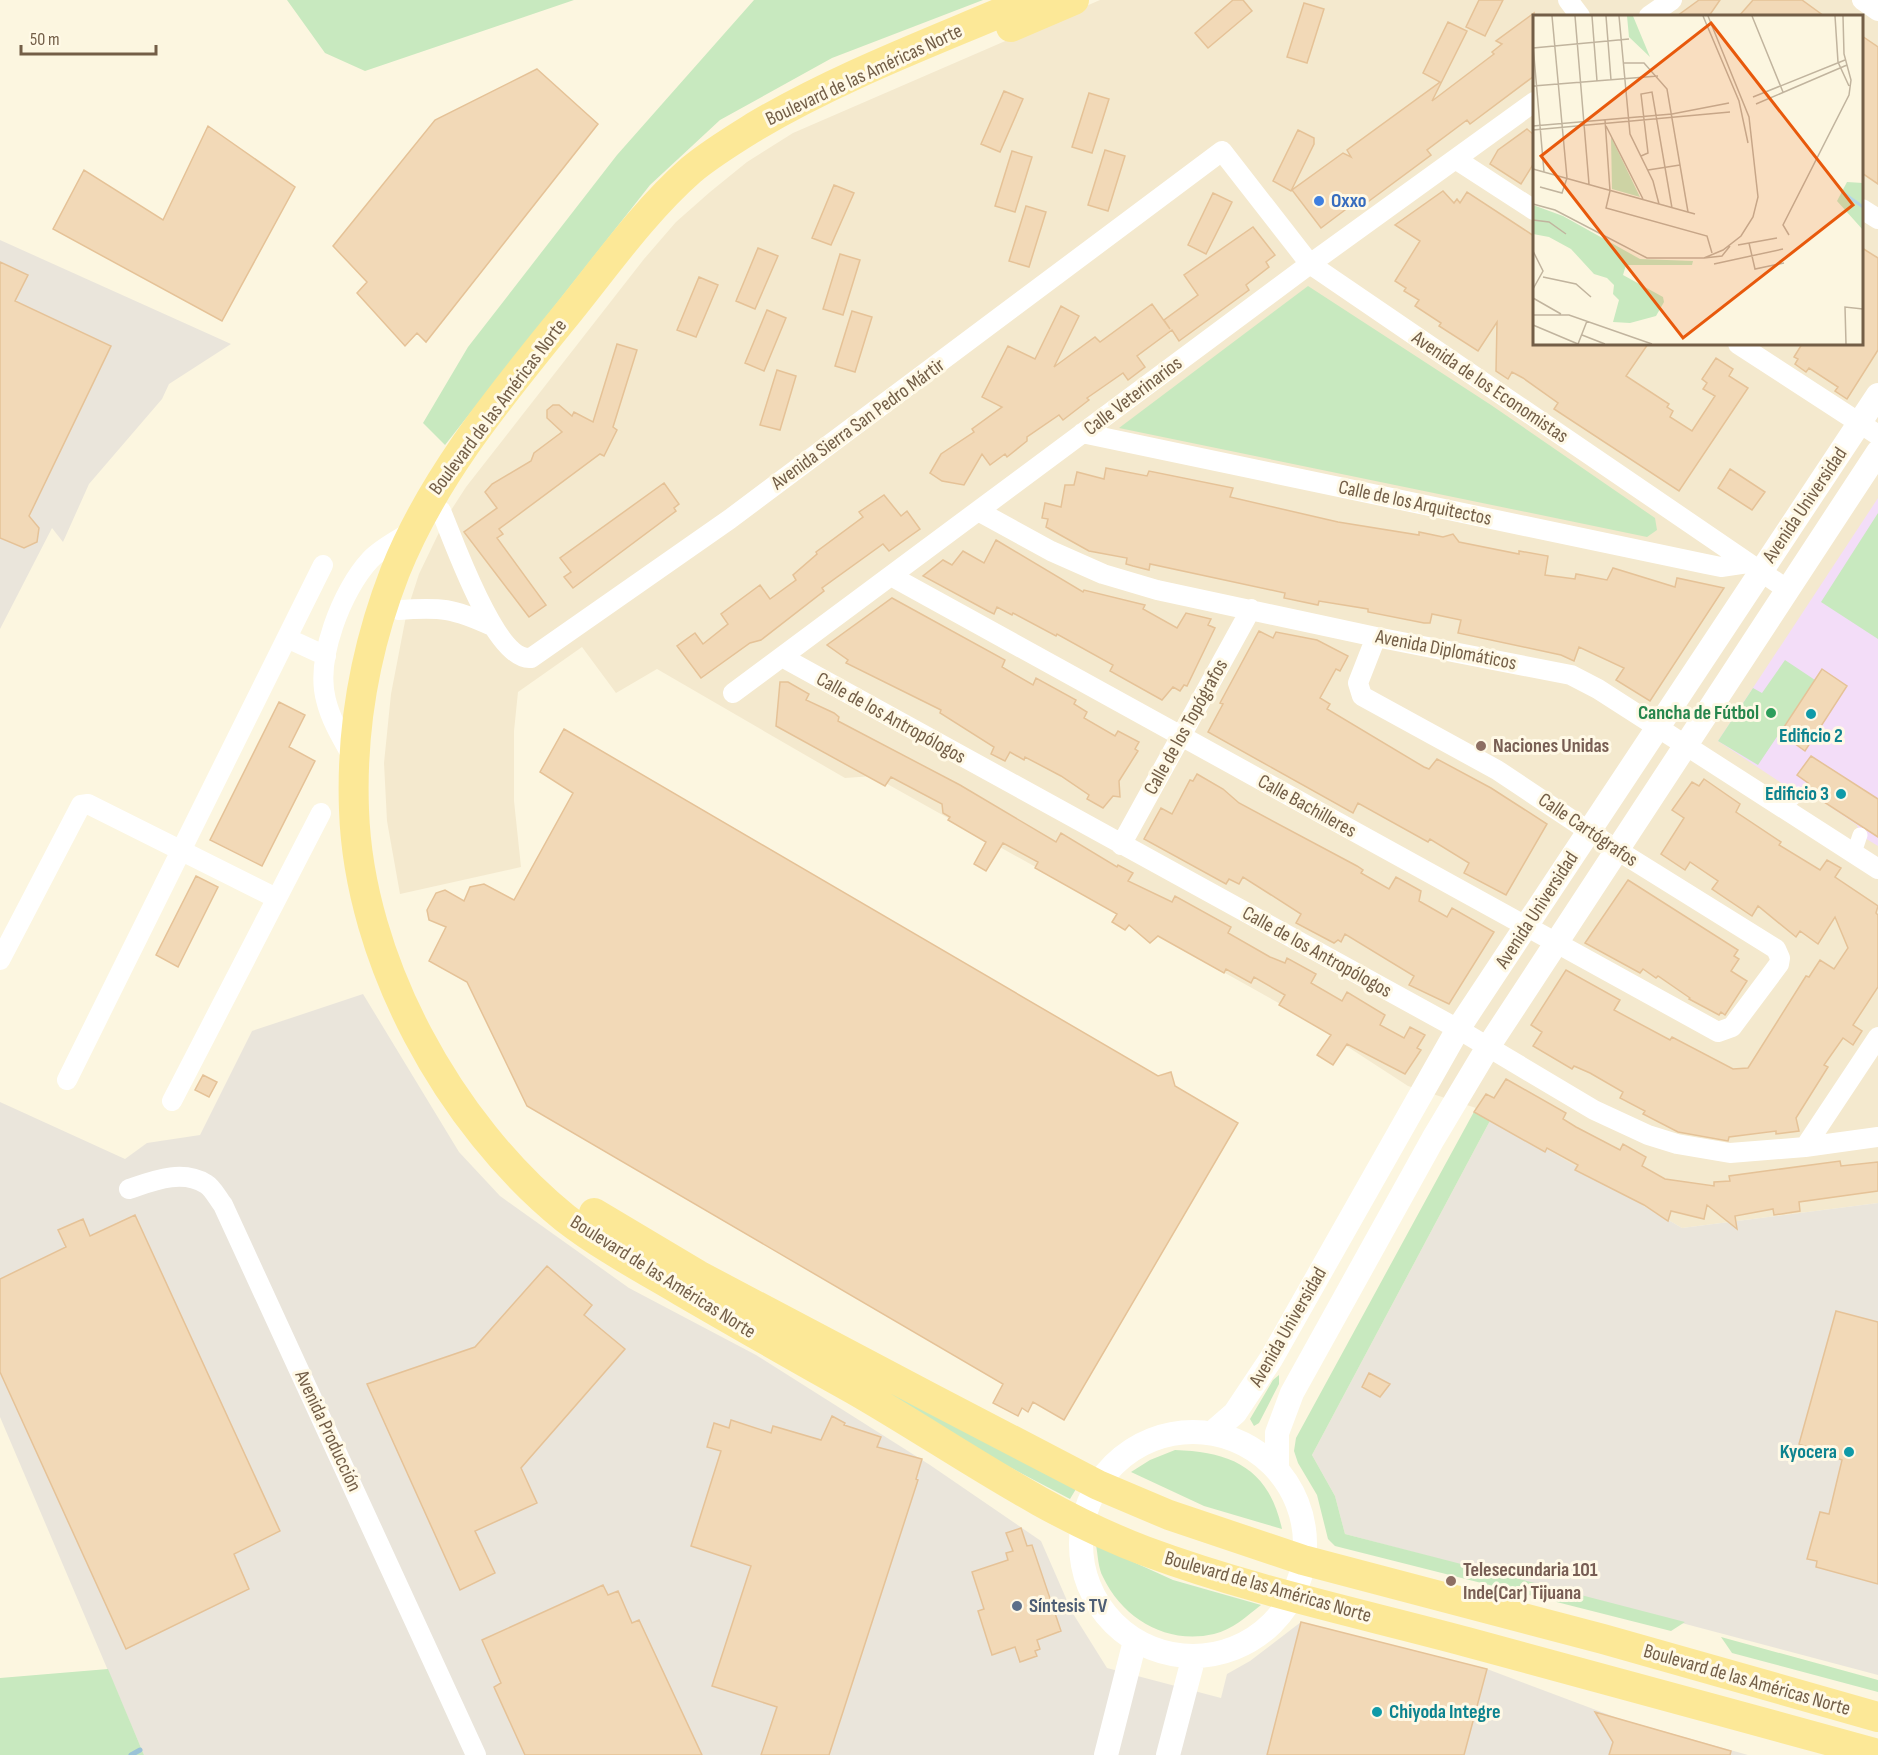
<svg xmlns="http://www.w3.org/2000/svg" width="1878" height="1755" font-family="'Sofia Sans Condensed',sans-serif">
<rect width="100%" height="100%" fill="#fcf6e0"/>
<path fill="#f4e9ce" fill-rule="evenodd" d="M1100 0H1878V1203L1682 1228 1476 1108 1408 1086 1291 1010 873 776 845 778 657 669 616 693 582 647 518 692 514 731V801L521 867 400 894 387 821 384 763 391 694 407 611 419 574 446 518 466 487 644 259 676 222 710 192 747 162 793 133ZM1534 16H1862V344H1534Z"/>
<path fill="#eae5db" d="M0 240 231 344 169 384 162 399 89 484 63 542 52 528 0 629Z
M363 994 459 1152 500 1196 629 1288 756 1355 930 1465 1041 1541 1072 1612 1107 1668 1221 1698 1227 1674 1250 1661 1301 1622 1487 1669 1620 1719 1748 1755H144L0 1417V1102L125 1159 147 1143 200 1135 252 1031Z
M1492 1117 1682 1228 1878 1203V1675L1345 1534 1335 1496 1312 1455Z"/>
<path fill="#f3ddf8" d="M1878 498V846L1860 835 1857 825 1807 791 1798 794 1718 741Z"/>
<path fill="#c8e9bf" d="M287 0H574L365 71 325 53Z
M754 0H983L832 58 720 120 650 185 445 445 423 423 468 347 617 155Z
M1308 286 1491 405 1655 518 1657 530 1647 537 1119 428Z
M1878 513V639L1821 602Z
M1785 660 1815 680 1758 765 1718 741 1753 688 1762 693Z
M1476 1108 1492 1117 1312 1455 1335 1496 1345 1534 1685 1622 1671 1631 1335 1546 1328 1539 1317 1495 1298 1463 1294 1451 1296 1438Z
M695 1285 1076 1489 1070 1499 932 1426Z
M1279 1375V1384L1259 1423 1254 1426 1250 1419 1273 1380Z
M1175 1450C1233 1452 1269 1469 1282 1529L1204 1506 1131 1472 1150 1460Z
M1096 1545 1173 1580 1261 1605C1247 1616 1232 1630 1214 1634 1167 1645 1123 1619 1103 1577 1098 1568 1098 1555 1096 1545Z
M1721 1637 1878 1680V1692L1732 1653Z
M108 1669 144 1755H0V1678Z"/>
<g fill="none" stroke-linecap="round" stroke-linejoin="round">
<path stroke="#9bc3d7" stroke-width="5" d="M131 1755 140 1750"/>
</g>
<path fill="#f2d9b7" stroke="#e5c297" stroke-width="1.5" d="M1233 0H1243L1252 11 1208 48 1195 33Z
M1479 0H1503L1485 36 1466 27Z
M1699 0H1720L1709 16H1677Z
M1753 0H1802L1824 16H1739Z
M1304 3 1324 9 1307 63 1287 57Z
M1534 13V76L1470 124 1467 120 1427 150 1431 155 1365 204 1361 198 1321 228 1292 190 1343 153 1351 157 1347 150 1440 82 1423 73 1448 22 1467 31 1432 101 1494 54 1492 52 1502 44 1496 41Z
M1862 36 1878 47V184L1862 173Z
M537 69 598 124 426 342 417 333 405 346 357 293 367 282 333 246 435 120Z
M1004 91 1023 99 1000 152 981 144Z
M1089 93 1109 99 1092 153 1072 147Z
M208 126 295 187 222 321 53 229 84 170 163 220Z
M1527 129 1534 135V163L1521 184 1490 164 1498 150Z
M1298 130 1314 138V144L1291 191 1273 181Z
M1105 150 1125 156 1108 211 1088 205Z
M1012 151 1032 157 1015 212 995 206Z
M834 185 854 193 831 245 812 238Z
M1443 191 1454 203 1457 199 1460 203 1467 192 1534 236V344H1648L1626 376 1669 404 1667 407 1673 411 1670 417 1692 431 1715 396 1703 389 1707 383 1702 379 1716 358 1733 369 1729 376 1748 388 1679 491 1554 409 1558 403 1523 378 1512 372 1508 379 1496 371 1497 322 1478 351 1439 326 1441 323 1415 306 1419 300 1404 291 1406 288 1395 281 1420 241 1395 225Z
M1213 193 1232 202 1206 254 1188 245Z
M1026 206 1046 212 1029 267 1009 261Z
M1253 227 1275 255 1266 262 1269 267 1246 285 1249 290 1179 341 1172 330 1137 356 1145 367 1128 380 1123 373 1087 398 1089 400 1063 420 1059 415 1027 437V441L1007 457 1005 454 990 465 982 454 964 485 942 481 930 473 941 454 974 432 972 429 1002 407 982 397 1008 346 1035 359 1061 306 1079 316 1054 367 1095 337 1100 342 1152 304 1170 329 1164 320 1198 295 1184 275Z
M758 248 778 256 755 309 736 301Z
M1862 248 1878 258V350L1847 399 1835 391 1838 387 1809 368 1806 372 1795 364 1798 359 1794 357 1802 344H1862Z
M840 254 860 260 843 315 823 309Z
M0 262 28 275 15 301 111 346 29 516 39 528 37 542 24 548 0 538Z
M699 277 718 285 696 337 677 330Z
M767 310 786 318 764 371 745 363Z
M852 311 872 317 855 372 835 366Z
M617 344 637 350 613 427 617 430 604 456 600 454 499 529 503 534 497 538 546 605 529 617 464 532 497 508 485 492 492 484 531 461 534 453 562 432 547 418V410L553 405H559L572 416 574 412 593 422Z
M777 370 796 376 780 430 760 425Z
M1106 468 1147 476 1149 471 1233 488 1230 497 1338 522 1419 535V532L1443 537 1453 534 1459 542 1519 554V551L1548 556 1545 575 1575 579 1576 574 1607 580 1613 568 1675 587 1677 578 1724 588 1650 701 1616 680 1624 668 1579 647 1574 661 1561 655 1458 633 1461 620 1432 614 1430 623H1424L1368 612V609L1319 601 1318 605 1284 598 1285 593 1150 564 1149 570 1133 566 1126 564 1127 558 1089 551 1046 527 1048 519 1042 518 1045 503 1061 507 1065 485H1074L1077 472 1104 479Z
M1730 469 1765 492 1752 510 1718 488Z
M664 483 679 504 674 508 676 511 573 588 564 577 571 572 560 558Z
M884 495 901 516 907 511 920 529 889 551 883 544 822 588 824 591 761 640 750 643 701 678 677 646 695 633 703 644 728 624 721 614 760 585 770 599 796 580 793 575 817 554 816 552 863 517 859 512Z
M996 540 1083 592 1084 590 1145 605 1143 609 1177 628 1186 613 1211 619 1208 625 1215 628 1187 686 1184 685 1180 691 1173 687 1162 700 1110 671 1113 665 1057 634 1056 636 1013 613 1012 615 997 607 994 614 988 611 923 576 943 560 952 565 963 551 984 563Z
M892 598 1005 660 1002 667 1033 685 1036 678 1076 700 1074 704 1087 712 1084 718 1115 736 1118 731 1139 742 1135 749 1138 751 1119 781 1120 797 1113 796 1103 808 1087 799 1089 795 1061 776 1025 757 1024 760 1010 752 1005 761 991 754 994 747 940 713 941 710 846 663 848 660 827 645Z
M1259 631 1273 638 1276 632 1317 640 1348 656 1340 671 1336 669 1320 698 1330 704 1327 709 1424 767 1429 769 1437 759 1491 788 1547 824 1506 895 1464 873 1469 863 1430 839 1428 842 1358 803 1353 813 1208 732 1223 704 1220 703Z
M1822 669 1847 686 1805 751 1780 733Z
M780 682H788L809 694 806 700 834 713 839 717 838 721 960 785 1056 842 1061 833 1117 867 1118 865 1133 873 1128 881 1172 902 1175 896 1231 927 1228 933 1270 957 1285 963 1287 958 1316 974 1311 983 1342 1001 1347 992 1385 1015 1380 1025 1404 1038 1410 1027 1425 1035 1417 1048 1421 1050 1405 1074 1347 1044 1333 1065 1317 1055 1331 1035 1279 1005 1285 995 1254 977 1251 983 1226 969 1224 973 1158 936 1150 943 1129 925 1125 930 1112 922 1117 914 1035 868 1038 862 1003 843 986 871 974 864 986 842 948 820 950 817 943 813 942 804 891 777 885 786 776 726Z
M279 702 305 715 289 747 315 761 262 866 210 840Z
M564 729 1158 1076 1171 1072 1175 1086 1238 1123 1064 1420 1033 1402 1028 1412 1022 1408 1018 1416 993 1403 1003 1384 527 1106 467 982 429 961 446 927 429 920 427 910 436 893 445 890 464 901 470 887 484 884 514 900 573 793 540 772Z
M1811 756 1878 799V837L1807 791 1805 787 1808 783 1797 775Z
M1197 774 1223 789 1239 803 1357 866 1363 870 1361 873 1389 889 1396 877 1421 891 1419 901 1447 917 1452 908 1494 932 1449 1004 1409 985 1414 976 1345 934 1341 942 1338 940 1334 943 1296 923 1301 914 1243 877 1239 884 1229 879 1226 884 1144 839 1161 808 1172 814 1190 780 1193 781Z
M1704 779 1740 804 1736 812 1781 842 1779 845 1820 870 1827 860 1841 868 1835 877 1878 906 1876 913 1878 915V987L1853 1025 1862 1031 1853 1045 1843 1038 1824 1065 1828 1067 1796 1118 1799 1131 1776 1134V1131L1729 1137 1728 1141 1678 1132 1643 1114 1645 1111 1620 1098 1623 1092 1590 1073 1574 1066 1572 1069 1533 1046 1542 1032 1531 1025 1566 970 1620 1000 1614 1010 1670 1040 1672 1037 1733 1069 1748 1068 1806 976 1809 977 1820 960 1834 969 1848 948 1835 917 1818 944 1800 931 1796 937 1758 906 1752 916 1712 889 1718 881 1690 862 1685 870 1661 854 1684 818 1672 810 1692 782 1699 786Z
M196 876 218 887 178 967 156 955Z
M1628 880 1738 950 1734 956 1739 959 1731 971 1747 981 1725 1015 1721 1012 1719 1015 1689 999 1690 998 1658 976 1656 978 1643 969 1640 973 1585 943Z
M203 1075 217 1082 209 1097 195 1090Z
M1506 1079 1566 1113 1563 1119 1576 1127 1620 1150 1623 1144 1646 1157 1642 1166 1665 1179 1714 1186V1182L1730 1181 1729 1176 1840 1161 1841 1166 1878 1162V1191L1799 1202 1800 1211 1774 1215 1773 1209 1735 1216 1737 1229 1707 1205 1704 1219 1671 1211 1668 1221 1644 1205 1575 1170 1578 1165 1547 1148 1545 1152 1474 1112 1486 1094 1494 1098Z
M135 1215 280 1531 234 1554 249 1589 126 1649 0 1372V1279L66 1247 58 1230 83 1219 90 1236Z
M547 1266 592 1305 584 1315 625 1349 521 1468 537 1503 475 1531 495 1573 460 1590 367 1384 475 1347Z
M1836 1311 1878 1322V1584L1816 1567 1817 1561 1807 1559 1820 1512 1829 1514 1842 1460 1799 1444Z
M1369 1373 1390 1384 1380 1397 1362 1387Z
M832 1416 845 1423 844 1425 881 1437 877 1447 922 1459 916 1479 918 1480 829 1755H761L777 1707 712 1686 751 1566 691 1546 721 1451 707 1447 714 1423 729 1428 731 1420 771 1433 773 1426 821 1440Z
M1021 1528 1027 1546 1032 1545 1061 1631 1037 1640 1040 1649 1035 1651 1037 1656 1020 1662 1015 1647 992 1655 978 1611 984 1609 972 1572 1008 1560 1006 1553 1013 1551 1006 1533Z
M603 1585 608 1595 618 1591 632 1623 639 1620 702 1755H525L494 1687 501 1683 482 1640Z
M1301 1622 1487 1669 1464 1755H1267Z
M1595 1712 1731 1751 1730 1755H1609L1613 1742Z"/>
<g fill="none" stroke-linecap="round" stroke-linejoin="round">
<path stroke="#fff" stroke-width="15" d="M1782 807 1798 794
M1854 853 1860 835"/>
<path stroke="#fff" stroke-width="20" d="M1568 0 1580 16
M1862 0 1878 11
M1649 16 1672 0
M1457 160 1534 210
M1862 209 1878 219
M1738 344 1878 435
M1082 433 1706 564 1721 567 1748 563
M441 511C454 541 495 662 531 658L730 519 1222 151 1310 264 1788 590
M978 511 1051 551 1103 574 1157 590 1376 637 1571 675 1598 689 1878 869
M891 576 1718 1032 1732 1027 1779 964 1780 958 1776 949 1617 850 1497 770 1362 696 1358 683 1376 637
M398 610C441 607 453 608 492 626
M289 639 326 656
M782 657 1458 1029 1594 1110 1648 1135 1677 1144 1730 1153 1805 1147 1878 1137
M733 693 1310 264 1534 102
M353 758C343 740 331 721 326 700 315 659 342 590 370 560 381 548 398 540 412 531
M1121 845 1251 609
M0 960 81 805 88 804 276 898
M67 1080 323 565
M172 1101 321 813
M1805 1147 1878 1037
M129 1189C153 1181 182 1169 206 1184 213 1188 218 1199 223 1205L476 1755"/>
<path stroke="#fff" stroke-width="24" d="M1081 1544a112 112 0 1 1 224 0a112 112 0 1 1-224 0Z
M1212 1433 1235 1413 1271 1359 1458 1029 1878 395
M1277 1470V1433L1292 1393 1433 1139 1488 1047 1878 452
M1106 1755 1135 1641
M1168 1755 1194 1656"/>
<path stroke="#fce897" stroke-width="30" d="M1030 0C938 40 841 75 754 127 733 140 710 154 691 170 642 213 603 270 562 320 498 399 433 477 395 572 365 649 351 728 354 810 359 960 449 1124 565 1218 601 1246 642 1268 681 1291 738 1324 795 1357 853 1389 949 1444 1041 1512 1145 1551 1250 1590 1359 1613 1467 1642 1604 1678 1741 1717 1878 1754
M1011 27 1074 0
M594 1213 698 1275 931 1398 1098 1485 1169 1515 1303 1560 1603 1639 1878 1717"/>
</g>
<circle fill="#3f7fe0" stroke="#fff9e6" stroke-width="2" cx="1319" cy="201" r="6"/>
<circle fill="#2e9e5b" stroke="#fff9e6" stroke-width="2" cx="1771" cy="713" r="6"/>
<g fill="#0f9aa8" stroke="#fff9e6" stroke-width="2">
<circle cx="1811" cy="714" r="6"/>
<circle cx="1841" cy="794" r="6"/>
<circle cx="1849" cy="1452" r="6"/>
<circle cx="1377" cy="1712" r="6"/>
</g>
<g fill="#8d6e63" stroke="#fff9e6" stroke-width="2">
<circle cx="1481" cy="746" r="6"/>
<circle cx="1451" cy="1581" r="6"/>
</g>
<circle fill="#5c6f8a" stroke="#fff9e6" stroke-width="2" cx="1017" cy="1606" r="6"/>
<g text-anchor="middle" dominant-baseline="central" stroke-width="6" stroke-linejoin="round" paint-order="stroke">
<g font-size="20" fill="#735e47" stroke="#fff9e6">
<text transform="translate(864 75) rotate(-25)">Boulevard de las Américas Norte</text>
<text transform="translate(1490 387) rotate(34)">Avenida de los Economistas</text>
<text transform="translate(1133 396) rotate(-37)">Calle Veterinarios</text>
<text transform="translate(498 407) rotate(-53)">Boulevard de las Américas Norte</text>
<text transform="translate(858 424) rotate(-36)">Avenida Sierra San Pedro Mártir</text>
<text transform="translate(1415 503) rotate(12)">Calle de los Arquitectos</text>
<text transform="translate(1805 505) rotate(-56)">Avenida Universidad</text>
<text transform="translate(1446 650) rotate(11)">Avenida Diplomáticos</text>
<text transform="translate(891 718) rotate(29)">Calle de los Antropólogos</text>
<text transform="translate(1186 727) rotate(-61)">Calle de los Topógrafos</text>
<text transform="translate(1307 806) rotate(29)">Calle Bachilleres</text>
<text transform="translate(1588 830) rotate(34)">Calle Cartógrafos</text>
<text transform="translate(1537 910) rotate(-57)">Avenida Universidad</text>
<text transform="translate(1317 952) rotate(29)">Calle de los Antropólogos</text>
<text transform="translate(663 1277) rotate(32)">Boulevard de las Américas Norte</text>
<text transform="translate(1288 1327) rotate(-60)">Avenida Universidad</text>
<text transform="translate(328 1431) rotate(65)">Avenida Producción</text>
<text transform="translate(1268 1587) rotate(16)">Boulevard de las Américas Norte</text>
<text transform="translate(1747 1680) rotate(16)">Boulevard de las Américas Norte</text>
</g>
<g font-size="20" font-weight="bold" fill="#366cbe" stroke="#fff9e6" text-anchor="start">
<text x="1331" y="201">Oxxo</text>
</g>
<g font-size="20" font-weight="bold" fill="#27864d" stroke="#fff9e6" text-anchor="end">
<text x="1759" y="713">Cancha de Fútbol</text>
</g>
<g font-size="20" font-weight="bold" fill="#0d838f" stroke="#fff9e6" text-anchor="end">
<text x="1811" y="736" text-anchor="middle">Edificio 2</text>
<text x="1829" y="794">Edificio 3</text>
<text x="1837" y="1452">Kyocera</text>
<text x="1389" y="1712" text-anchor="start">Chiyoda Integre</text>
</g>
<g font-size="20" font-weight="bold" fill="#785e54" stroke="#fff9e6" text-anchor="start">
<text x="1493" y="746">Naciones Unidas</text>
<text x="1463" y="1570">Telesecundaria 101<tspan x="1463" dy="23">Inde(Car) Tijuana</tspan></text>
</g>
<g font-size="20" font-weight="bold" fill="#4e5e75" stroke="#fff9e6" text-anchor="start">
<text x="1029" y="1606">Síntesis TV</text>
</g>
</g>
<g transform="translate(1533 15)">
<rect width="330" height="330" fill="#fcf6e0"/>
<path d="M94 1H100L117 42 96 22ZM78 122 107 182 79 174ZM314 167 330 168V215L304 186ZM0 190 30 201 107 244 160 246 159 250H93L90 260 130 282 131 287 123 301 97 308 80 307 86 285 80 279 81 270 74 263 61 259 38 234 16 222 0 219Z" fill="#c8e9bf"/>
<path fill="none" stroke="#b4d6e5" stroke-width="3" d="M309 177 330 192"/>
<path fill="none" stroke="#c1b49e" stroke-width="1.5" d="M42 1 56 169M59 1 64 66M73 1 78 65M86 1 97 119 120 166 126 189M170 1 206 86 215 128M219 1 250 77M302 1 305 47 316 71M0 30 11 157M0 33 96 24M90 48H111L134 74 155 197M0 71 125 61M220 82 312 45M223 89 314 50M72 105 77 176 73 193 174 221 179 238M0 111 139 99 196 88M73 111 110 184M0 115 197 97M108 141 115 138 108 79 119 77 139 193M0 154 162 199M115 155 147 150M7 172 29 178 34 163 19 1M0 189 22 195 114 243H171L190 235 208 221 220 202 225 182 216 102 175 1M0 205 16 207 33 219M256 220 250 210 316 80 318 65 311 39 310 1M216 228 222 254 251 248M205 230 244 223M0 236 10 256 0 274M171 243 189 241 197 231M181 249 250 234M10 262 43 269 58 282M0 283 28 299M0 300H36L119 329M0 310 45 329M49 320 72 329M45 329 54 306M313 329 312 292 330 294"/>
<path fill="#e8590c" fill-opacity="0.15" stroke="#e8590c" stroke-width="3" d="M178 8 320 190 150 323 8 141Z"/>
<rect width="330" height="330" fill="none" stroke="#735e47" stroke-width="3"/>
</g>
<path d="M21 45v9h135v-9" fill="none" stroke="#735e47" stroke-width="3"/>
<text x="30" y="45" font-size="18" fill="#735e47" stroke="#fff9e6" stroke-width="4.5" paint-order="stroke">50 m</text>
</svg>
